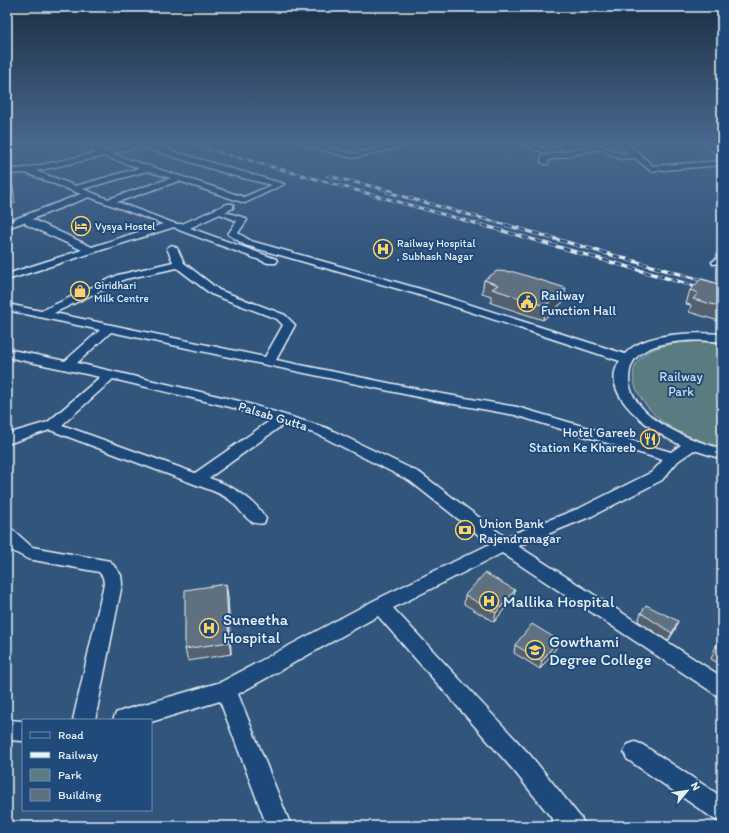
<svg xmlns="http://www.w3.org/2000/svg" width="729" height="833" font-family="Itim,sans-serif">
<rect width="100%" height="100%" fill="#32557c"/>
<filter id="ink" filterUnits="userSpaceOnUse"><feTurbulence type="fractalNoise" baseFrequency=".025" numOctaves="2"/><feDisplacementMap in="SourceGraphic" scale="8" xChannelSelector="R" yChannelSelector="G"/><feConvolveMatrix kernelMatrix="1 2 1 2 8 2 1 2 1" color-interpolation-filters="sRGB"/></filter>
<g filter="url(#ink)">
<path fill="#5a7c81" stroke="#a1b6bc" d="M702 341 722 342V448C702 441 680 435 663 422 639 403 614 365 656 348 671 343 686 342 702 341Z"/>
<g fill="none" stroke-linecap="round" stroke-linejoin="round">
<g stroke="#e8f1f8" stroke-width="3">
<path id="minor" d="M76 144H87L105 151 131 144H148L284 184 245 203 179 181 117 202 176 224H182L227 204H233V208L225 212 245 218 247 220 238 233 251 241 424 290 625 354C644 332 695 332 722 334V342C697 339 636 338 630 370 628 379 629 388 634 397 651 426 692 440 722 449V459L694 450 678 461 662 480 592 516 518 546 722 677V697L715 694 502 553 393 608 531 756 581 818 585 826H558L515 772 378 616 238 694 291 826H267L220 701 151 722V720H113L116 713 124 710 221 682 373 601 490 544 410 481 317 434 284 424 209 478C232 486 254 498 266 519L264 523C249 527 242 511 232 502 227 497 220 494 213 491L50 430 7 444V434L48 422 100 377 7 357V349L65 361 100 330 7 310V304L41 311 118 275 173 262 167 248 172 245 177 248 184 263 219 290 285 315 295 325 276 360 437 393 517 407 671 452 681 445C656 434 596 395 620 361L416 294 245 245 228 234 237 221 220 214 190 228 276 259 277 261 276 263H268L179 230 174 227 7 280V274L82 250 27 225 24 222 7 228V222L81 194 26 173 7 174V170L27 168 96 153ZM140 146 231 175 272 185 244 197 112 154ZM104 156 139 168 76 186 36 171ZM147 171 171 178 108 199 83 189ZM89 197 163 224 92 247 32 219ZM177 268 211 294 277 319 283 325 265 357 54 313 125 279ZM111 332 437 401 515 415 663 460 652 472 580 508 505 537 420 473 327 428 239 401 77 363ZM113 379 230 407 271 420 195 473 62 425Z
M301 144H314L353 154 399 144H414L353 158Z
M522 144C538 144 542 151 558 147L562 149 547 154Z
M590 144C606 144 616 155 630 154L619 144H628L653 166 722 161V165L651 171 635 158 620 159 600 149 549 160 548 164H545L541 162 542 156 593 146Z
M703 144H712L722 151V157Z
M722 255V263L713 264 712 262Z
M7 528 13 530 32 547 110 561 121 575 122 584 95 720H73L104 584 103 577 99 572 28 559 13 551 7 545Z
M7 720 23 721V741L7 740Z
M635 742 643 745 722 797V823L714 819 627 759 624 752 627 745Z"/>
</g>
<use href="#minor" fill="#1f4a7a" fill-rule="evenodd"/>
<g stroke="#e8f1f8" stroke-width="3">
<path id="rail-far1" d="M190 144 485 226
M328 176 392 191
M387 192 510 226"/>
</g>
<g stroke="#e8f1f8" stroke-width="3.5">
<path id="rail" d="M482 225 722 294
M506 225 722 286"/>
</g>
<use href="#rail-far1" stroke="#1f4a7a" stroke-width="2" stroke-dasharray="5.5" stroke-linecap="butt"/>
<use href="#rail" stroke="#1f4a7a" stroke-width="2.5" stroke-dasharray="7" stroke-linecap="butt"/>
</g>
<path fill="#52606e" stroke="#e8f1f8" d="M484 280 564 301 543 320 491 303V296L482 293Z
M722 285V322L689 312 691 305 686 304 690 290Z
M226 584 228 597 231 654 188 661 185 649Z
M465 595 513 598 494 622 464 604Z
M641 613 675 630 668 641 638 621Z
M722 636V665L711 659 716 646Z
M558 640 556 648 540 669 514 653 515 645Z"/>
<path fill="#424e5a" stroke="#e8f1f8" d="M12 183 14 191 15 203 7 204V195Z
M566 288 564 301 543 320 545 306Z
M226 584 228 597 231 654 229 642Z
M515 590 513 598 494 622 496 613Z
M678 621 675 630 668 641Z
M558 640 556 648 540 669 542 661Z"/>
<path fill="#5f7080" stroke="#e8f1f8" d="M7 183H12L13 194 7 195Z
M497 271 514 272 566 288 545 306 492 289 498 285 484 280Z
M701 279 722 285V307L693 299 698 293 690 290Z
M485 573 515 590 496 613 465 595Z
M226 584 229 642 185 649V590Z
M646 605 678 621 672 633 641 613Z
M532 624 558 640 542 661 515 645Z
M722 636V650L716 646Z"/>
</g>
<linearGradient id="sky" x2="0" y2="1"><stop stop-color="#1c2f44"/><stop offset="0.55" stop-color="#49688e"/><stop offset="1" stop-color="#49688e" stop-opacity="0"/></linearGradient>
<rect width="729" height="261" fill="url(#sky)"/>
<defs>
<g id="hotel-ring" transform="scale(1)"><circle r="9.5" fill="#1f4a7a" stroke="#ffd166" stroke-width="1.5"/><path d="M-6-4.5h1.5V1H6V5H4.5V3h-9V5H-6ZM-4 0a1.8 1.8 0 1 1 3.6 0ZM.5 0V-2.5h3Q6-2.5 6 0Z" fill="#ffd166"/></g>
<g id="hospital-ring" transform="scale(1)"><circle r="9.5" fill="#1f4a7a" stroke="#ffd166" stroke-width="1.5"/><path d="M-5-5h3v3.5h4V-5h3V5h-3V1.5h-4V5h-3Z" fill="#ffd166"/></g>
<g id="shop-ring" transform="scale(1)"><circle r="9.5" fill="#1f4a7a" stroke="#ffd166" stroke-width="1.5"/><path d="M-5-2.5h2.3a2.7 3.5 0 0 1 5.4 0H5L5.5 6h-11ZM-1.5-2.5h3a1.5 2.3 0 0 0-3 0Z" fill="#ffd166"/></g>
<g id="civic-ring" transform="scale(1)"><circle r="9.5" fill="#1f4a7a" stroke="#ffd166" stroke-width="1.5"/><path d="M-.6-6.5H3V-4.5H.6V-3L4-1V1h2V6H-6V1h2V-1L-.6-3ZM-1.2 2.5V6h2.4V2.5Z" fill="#ffd166"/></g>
<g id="restaurant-ring" transform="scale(1)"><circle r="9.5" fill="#1f4a7a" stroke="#ffd166" stroke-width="1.5"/><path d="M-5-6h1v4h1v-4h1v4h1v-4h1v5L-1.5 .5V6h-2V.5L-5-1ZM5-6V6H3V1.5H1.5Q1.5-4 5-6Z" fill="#ffd166"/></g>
<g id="bank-ring" transform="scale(1)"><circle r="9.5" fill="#1f4a7a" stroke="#ffd166" stroke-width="1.5"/><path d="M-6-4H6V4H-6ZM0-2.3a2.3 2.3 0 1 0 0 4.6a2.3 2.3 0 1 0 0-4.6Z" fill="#ffd166"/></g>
<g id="university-ring" transform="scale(1)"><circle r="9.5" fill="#1f4a7a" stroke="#ffd166" stroke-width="1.5"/><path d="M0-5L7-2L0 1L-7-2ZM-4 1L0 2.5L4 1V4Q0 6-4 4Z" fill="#ffd166"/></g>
</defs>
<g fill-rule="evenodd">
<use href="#hotel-ring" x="81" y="226"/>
<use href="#hospital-ring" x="383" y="249"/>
<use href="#shop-ring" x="80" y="291"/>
<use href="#civic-ring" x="527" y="302"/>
<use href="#restaurant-ring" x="650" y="439"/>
<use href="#bank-ring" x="465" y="530"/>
<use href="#hospital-ring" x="489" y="601"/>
<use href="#hospital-ring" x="209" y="628"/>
<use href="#university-ring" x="535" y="650"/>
</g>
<g text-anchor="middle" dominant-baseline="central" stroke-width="4" stroke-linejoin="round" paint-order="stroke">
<g font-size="11" fill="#e8f1f8" stroke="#1f4a7a" text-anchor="start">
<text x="95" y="226">Vysya Hostel</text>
<text x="397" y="243">Railway Hospital<tspan x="397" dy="13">, Subhash Nagar</tspan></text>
<text x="94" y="285">Giridhari<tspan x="94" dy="13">Milk Centre</tspan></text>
</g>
<g font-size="13" fill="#e8f1f8" stroke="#1f4a7a" text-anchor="start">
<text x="541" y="295">Railway<tspan x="541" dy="15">Function Hall</tspan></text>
<text x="636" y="432" text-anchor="end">Hotel Gareeb<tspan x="636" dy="15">Station Ke Khareeb</tspan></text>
<text x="479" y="523">Union Bank<tspan x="479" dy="15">Rajendranagar</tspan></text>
</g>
<g font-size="13" fill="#d3dfe6" stroke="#1f4a7a">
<text x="681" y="376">Railway<tspan x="681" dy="15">Park</tspan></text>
</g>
<g font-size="13" fill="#e8f1f8" stroke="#1f4a7a">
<text transform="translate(273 416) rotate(17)">Palsab Gutta</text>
</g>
<g font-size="16" fill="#e8f1f8" stroke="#1f4a7a" text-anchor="start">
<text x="503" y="601">Mallika Hospital</text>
<text x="223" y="619">Suneetha<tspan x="223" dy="18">Hospital</tspan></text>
<text x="549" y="641">Gowthami<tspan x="549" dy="18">Degree College</tspan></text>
</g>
</g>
<rect width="729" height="833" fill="none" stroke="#1f4a7a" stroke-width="24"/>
<rect x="12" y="12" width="705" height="809" fill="none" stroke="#e8f1f8" stroke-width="1.5" filter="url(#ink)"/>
<rect x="22" y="719" width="130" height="92" fill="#1f4a7a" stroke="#6f8dac"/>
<rect x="30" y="732" width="20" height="6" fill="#1f4a7a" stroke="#6f8dac"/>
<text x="58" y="739" font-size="12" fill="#e8f1f8">Road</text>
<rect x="30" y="752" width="20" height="6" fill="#e8f1f8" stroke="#6f8dac"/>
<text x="58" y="759" font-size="12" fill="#e8f1f8">Railway</text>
<rect x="30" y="769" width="20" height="12" fill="#5a7c81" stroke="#6f8dac"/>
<text x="58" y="779" font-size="12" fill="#e8f1f8">Park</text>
<rect x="30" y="789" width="20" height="12" fill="#5f7080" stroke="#6f8dac"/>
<text x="58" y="799" font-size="12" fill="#e8f1f8">Building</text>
<g transform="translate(687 791) rotate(61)" stroke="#1f4a7a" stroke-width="3" paint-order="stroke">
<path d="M0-3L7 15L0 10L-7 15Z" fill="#e8f1f8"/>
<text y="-6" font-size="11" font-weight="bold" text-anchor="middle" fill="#e8f1f8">N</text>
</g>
</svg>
